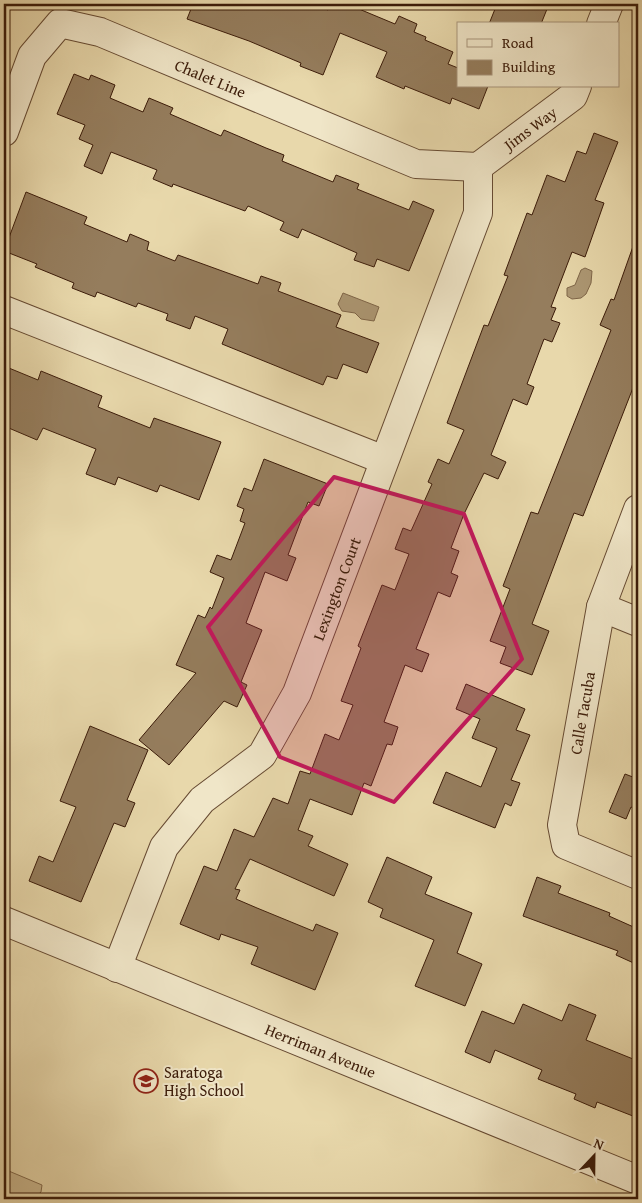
<svg xmlns="http://www.w3.org/2000/svg" width="642" height="1203" font-family="'Gentium Book Plus',serif">
<rect width="100%" height="100%" fill="#e8d8ab"/>
<filter id="stains"><feTurbulence type="fractalNoise" baseFrequency=".004" numOctaves="4"/><feColorMatrix values="0 0 0 0 .2 0 0 0 0 .09 0 0 0 0 .02 0 0 0 .5 -.17"/></filter>
<radialGradient id="worn" r=".72"><stop offset=".6" stop-color="#630" stop-opacity="0"/><stop offset="1" stop-color="#630" stop-opacity=".3"/></radialGradient>
<path fill="#cbb88f" stroke="#836a4c" d="M4 1169 42 1185 41 1192 33 1199H4Z"/>
<path fill="#ad9874" stroke="#7f6649" d="M585 268 592 271 591 283 586 294 581 298 572 299 567 296V288L575 285 581 270Z
M343 293 379 307 374 321 361 319 355 313 342 311 338 304Z"/>
<path fill="#957d5d" stroke="#3b1b09" d="M193 4H313L328 10 330 4H347L395 24 399 16 417 24 414 32 426 37 425 40 453 52 448 64 458 68V86H488L479 109 452 98 450 104 405 86 404 89 376 77 387 52 340 33 323 75 300 66 301 63 249 41 187 19Z
M497 4H549L541 24H489Z
M74 74 89 80 91 75 115 85 110 98 143 112 149 98 173 108 170 114 221 136 224 130 266 148 284 155 282 161 333 182 336 175 359 184 357 189 409 210 413 201 434 210 409 271 377 259 374 267 354 260 357 253 302 229 298 238 280 230 284 222 248 206 245 211 173 184 172 187 153 179 157 170 111 152 102 174 84 166 93 145 79 139 85 125 57 114Z
M594 133 618 142 595 200 604 203 585 257 572 252 551 307 556 308 551 320 560 323 552 342 544 339 527 384 534 387 527 405 513 399 491 455 506 462 498 479 484 473 464 514 451 548 459 551 451 573 458 576 450 597 438 592 416 649 429 654 422 672 405 665 384 722 398 727 392 745 387 744 371 786 364 783 352 815 310 799 298 830 313 836 308 846 348 864 334 896 250 859 235 889 240 890 236 899 257 908 313 931 316 924 338 933 315 990 251 964 258 947 221 934 219 940 180 924 204 866 217 871 234 829 254 837 273 798 288 804 300 771 310 774 325 734 339 740 353 705 341 701 361 648 358 646 382 585 395 590 409 554 395 549 403 528 411 531 432 484 428 482 438 459 449 464 464 430 447 423 484 325 488 326 508 276 504 275 527 213 532 215 547 175 565 182 577 151 586 154Z
M26 192 87 217 84 224 127 242 130 234 149 242 147 250 175 261 178 255 258 284 261 276 281 283 278 291 341 315 336 327 379 343 367 373 343 364 337 379 327 376 323 385 222 344 228 329 195 316 190 329 166 320 168 314 138 303 136 307 97 292 95 297 72 288 74 283 35 267 37 264 4 251Z
M636 238H638V375L583 516 574 513 532 624 549 631 532 675 500 663 506 647 490 641 510 589 503 586 531 512 538 514 611 330 600 325 611 299 614 300Z
M4 366 38 380 41 371 102 396 98 407 150 428 154 418 221 442 199 500 160 485 157 492 118 477 115 485 86 474 96 449 43 428 37 440 4 426Z
M264 459 328 484 319 506 308 502 288 555 296 558 287 581 265 572 246 623 262 630 241 682 247 685 237 707 224 701 169 765 139 740 196 673 176 665 198 615 205 618 210 607 212 609 224 578 210 572 217 555 231 560 245 523 240 521 244 509 237 506 244 488 252 491Z
M466 684 525 709 516 730 530 735 511 780 520 783 511 806 505 803 495 828 433 803 446 772 481 787 497 748 472 738 480 719 456 709Z
M90 726 148 750 127 800 135 803 125 827 114 823 81 902 29 881 39 856 53 862 76 807 60 801Z
M625 774 638 779V810L631 807 626 819 609 812Z
M387 857 432 877 425 894 472 913 457 953 482 964 465 1006 415 986 434 940 380 917 383 909 368 902Z
M537 877 561 886 558 893 610 913 609 916 638 929V965L616 955 618 951 523 916Z
M523 1004 562 1021 569 1004 596 1015 586 1040 638 1061V1118L597 1102 595 1108 574 1099 576 1094 538 1079 542 1070 495 1050 490 1063 465 1052 482 1011 514 1024Z"/>
<g fill="none" stroke-linecap="round" stroke-linejoin="round">
<g stroke="#664a32" stroke-width="30">
<g id="minor">
<path d="M601 24 609 4"/>
<path id="s1" d="M4 132 32 56 60 23 100 32 416 164 478 167"/>
<path id="s2" d="M478 167 573 96 577 86"/>
<path d="M4 310 384 460"/>
<path d="M638 509 601 607 562 825 566 845 638 875"/>
<path d="M601 607 638 622"/>
<path id="s3" d="M4 921 638 1180"/>
<path id="s4" d="M117 968 164 847 202 800 262 755 297 693 478 213V167"/>
</g>
</g>
<use href="#minor" stroke="#f0e6c8" stroke-width="28"/>
</g>
<path fill="#c2185b" fill-opacity="0.2" stroke="#c2185b" stroke-width="4" stroke-linejoin="round" d="M334 477 464 514 522 659 394 802 280 757 208 627Z"/>
<defs>
<g id="school-ring" transform="scale(1.25)"><circle r="9.5" fill="#f0e6c8" stroke="#8f2418" stroke-width="1.5"/><path d="M0-5L7-2L0 1L-7-2ZM-4 1L0 2.5L4 1V4Q0 6-4 4Z" fill="#8f2418"/></g>
</defs>
<g fill-rule="evenodd">
<use href="#school-ring" x="146" y="1081"/>
</g>
<g text-anchor="middle" dominant-baseline="central" stroke-width="4" stroke-linejoin="round" paint-order="stroke">
<g font-size="16" fill="#3b1b09" stroke="#f0e6c8">
<text stroke="none"><textPath href="#s1" startOffset="285">Chalet Line</textPath></text>
<text stroke="none"><textPath href="#s2" startOffset="65">Jims Way</textPath></text>
<text stroke="none"><textPath href="#s4" startOffset="448">Lexington Court</textPath></text>
<text transform="translate(582 713) rotate(-80)">Calle Tacuba</text>
<text stroke="none"><textPath href="#s3" startOffset="342">Herriman Avenue</textPath></text>
</g>
<g font-size="16" fill="#3b1b09" stroke="#f0e6c8" text-anchor="start">
<text x="164" y="1072">Saratoga<tspan x="164" dy="18">High School</tspan></text>
</g>
</g>
<rect width="642" height="1203" fill="none" stroke="#e8d8ab" stroke-width="20"/>
<rect x="5" y="5" width="632" height="1193" fill="none" stroke="#3b1b09" stroke-width="2.5"/>
<rect x="10" y="10" width="622" height="1183" fill="none" stroke="#3b1b09"/>
<rect x="457" y="22" width="162" height="65" fill="#f0e6c8" stroke="#a8957c"/>
<rect x="467" y="39" width="25" height="8" fill="#f0e6c8" stroke="#a8957c"/>
<text x="502" y="48" font-size="15" fill="#3b1b09">Road</text>
<rect x="467" y="60" width="25" height="15" fill="#957d5d" stroke="#a8957c"/>
<text x="502" y="72" font-size="15" fill="#3b1b09">Building</text>
<g transform="translate(594 1156) rotate(22)" stroke="#f0e6c8" stroke-width="4" paint-order="stroke">
<path d="M0-4L9 19L0 12L-9 19Z" fill="#3b1b09"/>
<text y="-8" font-size="14" font-weight="bold" text-anchor="middle" fill="#3b1b09">N</text>
</g>
<rect width="100%" height="100%" filter="url(#stains)"/>
<rect width="100%" height="100%" fill="url(#worn)"/>
</svg>
